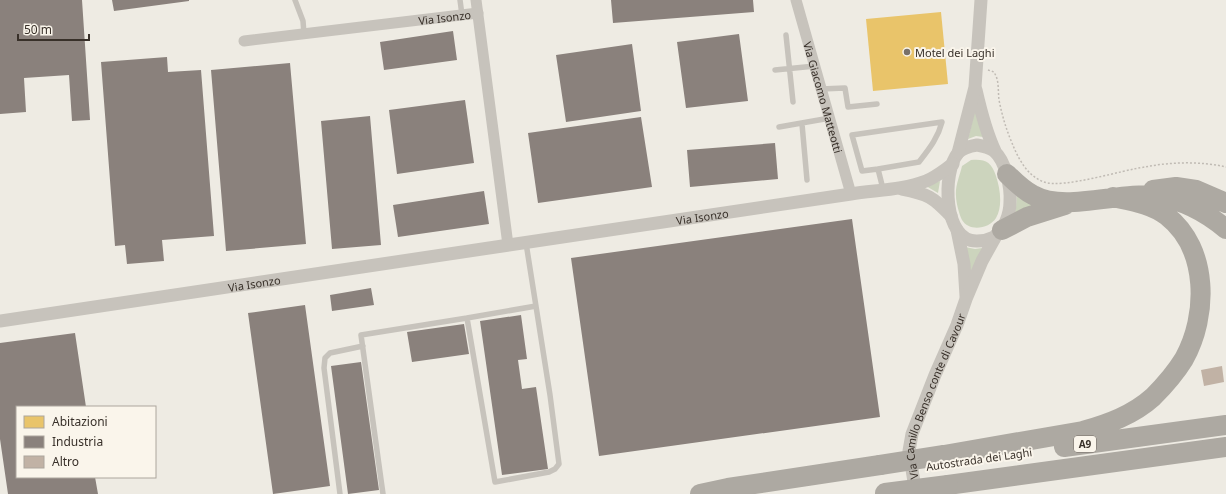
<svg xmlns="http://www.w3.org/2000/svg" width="1226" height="494" font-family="'Noto Sans',sans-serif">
<rect width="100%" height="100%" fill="#eeebe3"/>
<path fill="#ccd4bd" d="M975 110 983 137 976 136 968 139Z
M971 160C985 159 991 161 996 176 1000 188 1003 206 996 218 989 229 969 232 962 220 959 214 956 202 956 196 955 186 960 175 962 166Z
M940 181 938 193 926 186Z
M1017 192 1041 203 1014 217 1016 207Z
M965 247 975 249 982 248 971 274Z"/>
<path fill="#e9c46a" d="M941 12 948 84 873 91 866 19Z"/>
<path fill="#8a817c" d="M0 0H82L90 120 72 121 69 75 24 78 26 112 0 114Z
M112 0H189V1L114 11Z
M611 0H753L754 12 613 23Z
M453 31 457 60 384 70 380 42Z
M739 34 748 101 686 108 677 42Z
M632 44 641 111 566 122 556 55Z
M167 57 168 72 201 70 214 236 162 240 164 261 127 264 125 245 115 246 101 62Z
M290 63 306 244 226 251 211 70Z
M465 100 474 163 397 174 389 110Z
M370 116 381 245 332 249 321 121Z
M641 117 652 187 538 203 528 133Z
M775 143 778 179 690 187 687 150Z
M484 191 489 224 398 237 393 205Z
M852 219 880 417 599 456 571 258Z
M371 288 374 305 332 311 330 295Z
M305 305 330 486 273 494 248 313Z
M521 315 527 359 518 360 522 389 536 387 548 469 502 475 480 321Z
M464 324 469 354 412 362 407 332Z
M75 333 86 407H17V477H95L98 494H8L0 439V343Z
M361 362 379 490 348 494 331 366Z"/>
<path fill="#c1b2a5" d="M1222 366 1224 382 1204 386 1201 370Z"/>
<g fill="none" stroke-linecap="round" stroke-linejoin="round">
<path stroke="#c0bbb4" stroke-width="1.5" stroke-dasharray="2 2" stroke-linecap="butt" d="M988 70 994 72 996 76C999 83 998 92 999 100 1002 115 1006 129 1012 143 1018 158 1027 176 1044 182 1063 189 1122 170 1145 167 1170 162 1201 161 1226 167"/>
<path stroke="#c7c3bc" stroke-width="5.5" d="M295 0 303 21 304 34
M460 0 462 15
M786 35 793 102
M775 70 815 66
M821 89 845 88 848 107 877 104
M802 124 807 180
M779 127 830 118
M878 169 862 171 852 135 942 122C938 138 929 149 919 162L878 169 883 189
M467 318 536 306
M340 494 324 368 325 358 330 353 363 346
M383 494 361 335 467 318 495 482 549 472 555 469 559 464 550 395 526 243"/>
<g stroke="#c7c3bc" stroke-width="11">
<path d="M476 0 508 245"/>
<path id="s1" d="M796 0 851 194"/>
<path id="s2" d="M244 41 478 13"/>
</g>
<g stroke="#c7c3bc" stroke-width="13">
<path d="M976 90C981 112 986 132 995 151"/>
<path d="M977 145C983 146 989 147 994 151 1006 161 1011 188 1010 202 1010 215 1004 229 994 237 988 240 983 241 977 241 943 242 942 172 958 153 962 148 971 146 977 145Z"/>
<path d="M958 153 975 87 981 0"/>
<path d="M902 189C928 194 933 197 951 216"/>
<path d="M957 230 964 264 966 296"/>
<path id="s3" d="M0 321 851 194C876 190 903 190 926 181 936 177 944 170 953 164"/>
<path id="s4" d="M916 494 909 451 912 434 935 375 957 325 966 299 982 261 997 234"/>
</g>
<path stroke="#ada9a2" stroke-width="20" d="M1007 174C1015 182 1023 190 1033 195 1064 213 1121 191 1157 196 1183 200 1207 213 1226 229
M1153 190 1176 187 1196 190 1226 203
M1002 230 1027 217 1065 205
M1064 447 1226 425
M944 455 1083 431C1108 424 1133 415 1153 397 1164 386 1176 372 1184 359 1208 316 1209 249 1167 216 1152 204 1131 201 1113 197
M948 485 1226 447
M700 494 728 488 880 465"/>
<path stroke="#ada9a2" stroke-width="20" d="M880 465 944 455
M885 493 948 485"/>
</g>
<circle fill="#78716a" stroke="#faf5eb" stroke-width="1.5" cx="907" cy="52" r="4"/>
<g text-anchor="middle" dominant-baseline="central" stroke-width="4" stroke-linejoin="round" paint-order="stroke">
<rect fill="#faf5eb" stroke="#726b63" stroke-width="1" x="1074" y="436" width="22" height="16" rx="3"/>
<g font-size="10" font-weight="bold" fill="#383029">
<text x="1085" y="444">A9</text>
</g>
<g font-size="11" fill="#383029" stroke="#faf5eb">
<text stroke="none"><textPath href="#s2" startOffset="202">Via Isonzo</textPath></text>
<text stroke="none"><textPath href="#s1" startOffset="101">Via Giacomo Matteotti</textPath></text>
<text stroke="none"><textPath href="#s3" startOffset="710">Via Isonzo</textPath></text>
<text stroke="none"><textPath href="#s3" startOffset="257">Via Isonzo</textPath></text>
<text stroke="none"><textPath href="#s4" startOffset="103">Via Camillo Benso conte di Cavour</textPath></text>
<text transform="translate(979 459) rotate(-8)">Autostrada dei Laghi</text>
</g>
<g font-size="11" fill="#383029" stroke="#faf5eb" text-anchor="start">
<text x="915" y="52">Motel dei Laghi</text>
</g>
</g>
<rect x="16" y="406" width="140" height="72" fill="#faf5eb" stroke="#aca69d"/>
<rect x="24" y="416" width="20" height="12" fill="#e9c46a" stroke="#aca69d"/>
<text x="52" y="426" font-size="12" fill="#383029">Abitazioni</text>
<rect x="24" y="436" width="20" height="12" fill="#8a817c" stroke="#aca69d"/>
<text x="52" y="446" font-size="12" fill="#383029">Industria</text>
<rect x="24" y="456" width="20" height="12" fill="#c1b2a5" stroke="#aca69d"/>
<text x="52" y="466" font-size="12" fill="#383029">Altro</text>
<path d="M18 34v6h71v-6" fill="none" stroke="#383029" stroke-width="2"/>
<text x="24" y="34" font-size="12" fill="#383029" stroke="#faf5eb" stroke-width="3" paint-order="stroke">50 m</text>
</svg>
